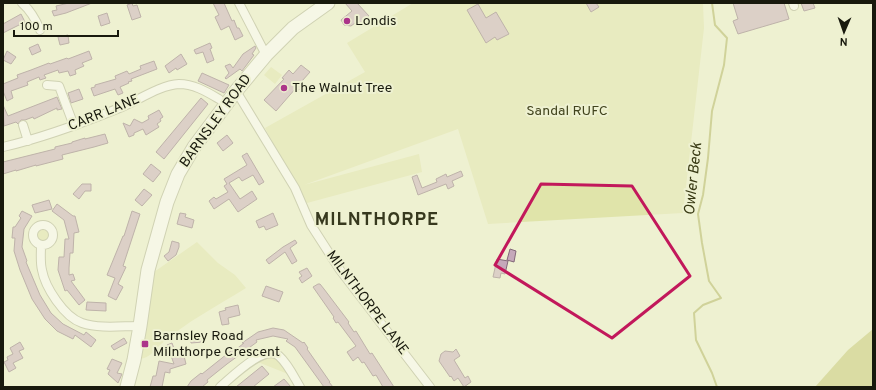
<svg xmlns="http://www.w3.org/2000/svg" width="876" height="390" font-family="Overpass,sans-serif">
<rect width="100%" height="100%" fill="#eef1d1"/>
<path fill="#e0e4aa" d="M413 3H703L704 28 683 213 488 224 458 129 304 185 419 154 422 172 307 203 297 188 265 128 365 72 347 43Z
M271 67 282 75 275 84 264 75Z
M33 235a10 10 0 1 1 20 0a10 10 0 1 1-20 0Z
M197 242 218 263 235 275 246 288C217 306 186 322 160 345 154 351 149 358 140 359L154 272Z
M272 353 293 376 253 360Z"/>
<path fill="#c0c46b" d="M873 329V387H815L848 350Z"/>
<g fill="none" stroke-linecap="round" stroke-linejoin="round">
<path stroke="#aaae56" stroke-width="2" d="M712 3 715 25 727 38 724 65 712 111 708 158 703 195 698 214 702 243 709 281 721 298 703 305 694 313 696 340 712 373 717 387"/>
</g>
<path fill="#c5a8ba" stroke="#836879" d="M69 3H92L66 13 54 16 52 11 57 10 56 6Z
M132 3 133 6 137 5 141 17 132 20 127 5Z
M213 3H224L232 21 234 20 237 28H239L243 36 235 40 229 26 221 30 215 17 219 15Z
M345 3H357L369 16 357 26 355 23 351 26 344 25 341 20 352 11Z
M586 3H596L599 7 591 12Z
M733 3H784L789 19 738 34 733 21 738 19Z
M801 3H813L815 8 804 11Z
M478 4 486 18 496 12 509 34 497 40 495 37 486 43 467 10Z
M107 13 110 23 101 26 98 16Z
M21 14 25 22 3 33V24Z
M68 35 69 43 60 45 58 37Z
M210 43 212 48 210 49 214 60 207 63 203 52 196 54 194 50Z
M38 44 41 51 32 55 29 48Z
M255 46 256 48 252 54 254 55 242 71 240 69 226 79 225 78 229 73 225 66 230 64 233 68 243 54Z
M7 51 16 57 11 64 3 60Z
M89 51 92 59 82 63 84 66 75 70 76 74 70 76 68 71 59 73 58 70 44 75 46 78 40 80 39 77 27 82 28 85 11 91 13 98 7 101 3 91V84L18 78 17 75 31 70 49 63 50 64 67 58 68 59Z
M181 54 187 64 177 70 176 68 169 73 165 66Z
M154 61 157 69 131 79 132 81 128 82 129 83 120 87 123 93 118 95 115 89 94 96 91 88 95 87V85L116 79 115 76 127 71 129 74 141 69 140 66Z
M301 65 310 72 302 81 305 84 299 90 296 88 276 111 264 100 284 79 282 78 289 70 293 74Z
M202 73 229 85 224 93 198 81Z
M79 89 83 99 71 103 68 93Z
M57 97 62 109 57 110V108L34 119 33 117 25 120H21L18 124 16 122 4 126 3 105 8 116Z
M201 98 208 104 164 159 156 152Z
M159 110 163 117 160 119 161 121 157 124 159 127 146 135 143 129 134 133V135L129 137 123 123 130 126 134 119 142 123 149 119 148 116Z
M105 134 108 143 94 147 62 155 63 159 36 166V165L16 171V170L3 174V162L55 149V147L72 143V142L85 138V139Z
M227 135 233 143 223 151 217 143Z
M247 153 264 182 259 185 253 175 242 181 239 177 229 183 240 199 252 191 257 199 238 212 229 199 214 209 209 201 214 197 216 199 228 192 224 186 227 184 224 179 247 165 242 156Z
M151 164 161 172 153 182 143 174Z
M461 171 463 176 452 181 454 186 448 189 446 184 418 195 412 177 417 175 422 188 437 182 436 179 446 174 447 177Z
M82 184H91V191H85L79 199 73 194Z
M144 189 152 195 142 206 135 200Z
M49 200 52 209 35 213 32 205Z
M57 204 73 216H75L79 232 74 233 73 253H70L69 268V275L73 274 75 280 71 281 85 300 79 305 67 290 65 291 58 270 59 257H64L65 239H69L64 220 52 211Z
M22 211 32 216 24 229 22 247 27 261 26 262 40 295 51 313 63 324 84 335 86 332 96 340 91 347 75 335 73 339 57 331 45 319 32 299 20 270 14 251 15 238H12L13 227H15L21 218 19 216Z
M132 211 140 214 123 266 126 267 118 284 123 287 116 300 108 296 115 278 107 275 123 236H124Z
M180 213 186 214 185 217 194 220 192 228 177 224Z
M273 213 278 225 266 230 264 226 259 228 256 221Z
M295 240 297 243 290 248 297 261 292 264 285 252 269 264 266 260 283 247Z
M172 241 179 243V247L176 255 168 261 164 256 169 252Z
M510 249 516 251 514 262 507 260Z
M497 259 508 261 505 274 501 273 500 278 493 277Z
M307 268 312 276 302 283 299 278 302 276 299 272Z
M318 284H320L324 289 349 322 348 323 354 332 356 331 370 354 372 353 394 387H383L376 375 373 376 364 362 362 363 358 357 353 361 347 352 356 346 338 322 336 323 333 318 334 317 313 287Z
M266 286 283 292 279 302 262 296Z
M87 302 106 303V311L86 310Z
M238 305 240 315 228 318 229 324 222 325 219 312 226 310 225 308Z
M273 328 284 330 303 343 304 342 308 348 307 349 330 382H329L333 387H324L295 347 286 341 288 339 273 336 256 340 257 342 227 364 207 380 208 382 202 387H187L191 381 201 373 202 374 232 350 234 351 244 343H242L258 332Z
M202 334 203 342 191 343 190 336Z
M124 338 127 343 114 350 111 346Z
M20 342 24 349 19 351 23 358 13 363 16 368 9 372 4 362 8 360 7 357 13 354 10 348Z
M172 343 175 351 178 350 181 357 184 356 186 364 170 369V373L165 372 162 387H150L153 376H156L159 361 174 364 167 345Z
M456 349 460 356 454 360 465 378 468 376 471 382 464 387 458 378 454 381 451 376 450 377 439 361 441 354 445 351 453 352Z
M112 359 122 363 117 373 122 374 118 383 108 374 110 370 107 369Z
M262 366 269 374 253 387H236Z
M284 379 291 387H273Z"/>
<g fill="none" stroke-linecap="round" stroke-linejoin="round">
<g stroke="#aaad8e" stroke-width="10">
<path id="street" d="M22 3C30 10 36 20 40 30
M239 3 266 55
M793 3 794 6
M47 85 59 86 74 126
M236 91 295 188 311 225 340 270 430 387
M23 125 28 141
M3 147C42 138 80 124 117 109 136 102 159 85 179 84 194 84 207 92 219 99
M33 235a10 10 0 1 1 20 0a10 10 0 1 1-20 0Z
M41 245C41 253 40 262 42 270 45 287 64 317 82 323 100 329 121 326 140 326
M220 387C231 378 265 343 279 356 288 364 294 377 300 387"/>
</g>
<g stroke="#aaad8e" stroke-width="15">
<path id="primary" d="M127 387 134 360 140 326 148 270 167 202 178 174 194 147 236 91 266 55 293 28 328 3"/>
</g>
<use href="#street" stroke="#fff" stroke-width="8"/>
<use href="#primary" stroke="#fff" stroke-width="13"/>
</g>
<path d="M0 0H876V390H0ZM541 184 632 186 690 276 612 338 495 265Z" fill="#eef1d1" fill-opacity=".55" fill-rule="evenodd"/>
<path fill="none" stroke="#c2185b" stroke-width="3" stroke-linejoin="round" d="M541 184 632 186 690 276 612 338 495 265Z"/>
<g fill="#ab348a" stroke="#eef1d1" stroke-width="1.5">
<circle cx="347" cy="21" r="4"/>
<circle cx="284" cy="88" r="4"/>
<rect x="141" y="340" width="8" height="8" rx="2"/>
</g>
<g text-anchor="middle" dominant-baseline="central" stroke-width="4" stroke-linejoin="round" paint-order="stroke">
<g font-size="14" fill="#18190d" stroke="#eef1d1" text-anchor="start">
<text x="355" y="21">Londis</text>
<text x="292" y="88">The Walnut Tree</text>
<text x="153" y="336">Barnsley Road<tspan x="153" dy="16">Milnthorpe Crescent</tspan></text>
</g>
<g font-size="14" fill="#42441e" stroke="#eef1d1">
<text x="567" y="111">Sandal RUFC</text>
</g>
<g font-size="14" fill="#18190d" stroke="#eef1d1">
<text transform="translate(104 113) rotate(-22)">CARR LANE</text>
<text transform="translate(216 121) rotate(-54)">BARNSLEY ROAD</text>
<text transform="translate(367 303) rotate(53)">MILNTHORPE LANE</text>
</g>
<g font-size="15" font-style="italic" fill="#393a14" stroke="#eef1d1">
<text transform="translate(694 179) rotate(-84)">Owler Beck</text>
</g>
<g font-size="18" font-weight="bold" letter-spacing="1" fill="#37391e" stroke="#eef1d1">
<text x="377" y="220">MILNTHORPE</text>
</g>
</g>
<rect width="876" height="390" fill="none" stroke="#18190d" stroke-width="8"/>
<g transform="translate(844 32) rotate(182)" stroke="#eef1d1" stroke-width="3" paint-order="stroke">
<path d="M0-3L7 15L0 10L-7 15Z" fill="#18190d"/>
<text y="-6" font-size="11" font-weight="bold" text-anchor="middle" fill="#18190d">N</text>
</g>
<path d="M14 30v6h104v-6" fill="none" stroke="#18190d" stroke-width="2"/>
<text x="20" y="30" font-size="12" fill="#18190d" stroke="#eef1d1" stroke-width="3" paint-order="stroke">100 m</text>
</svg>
